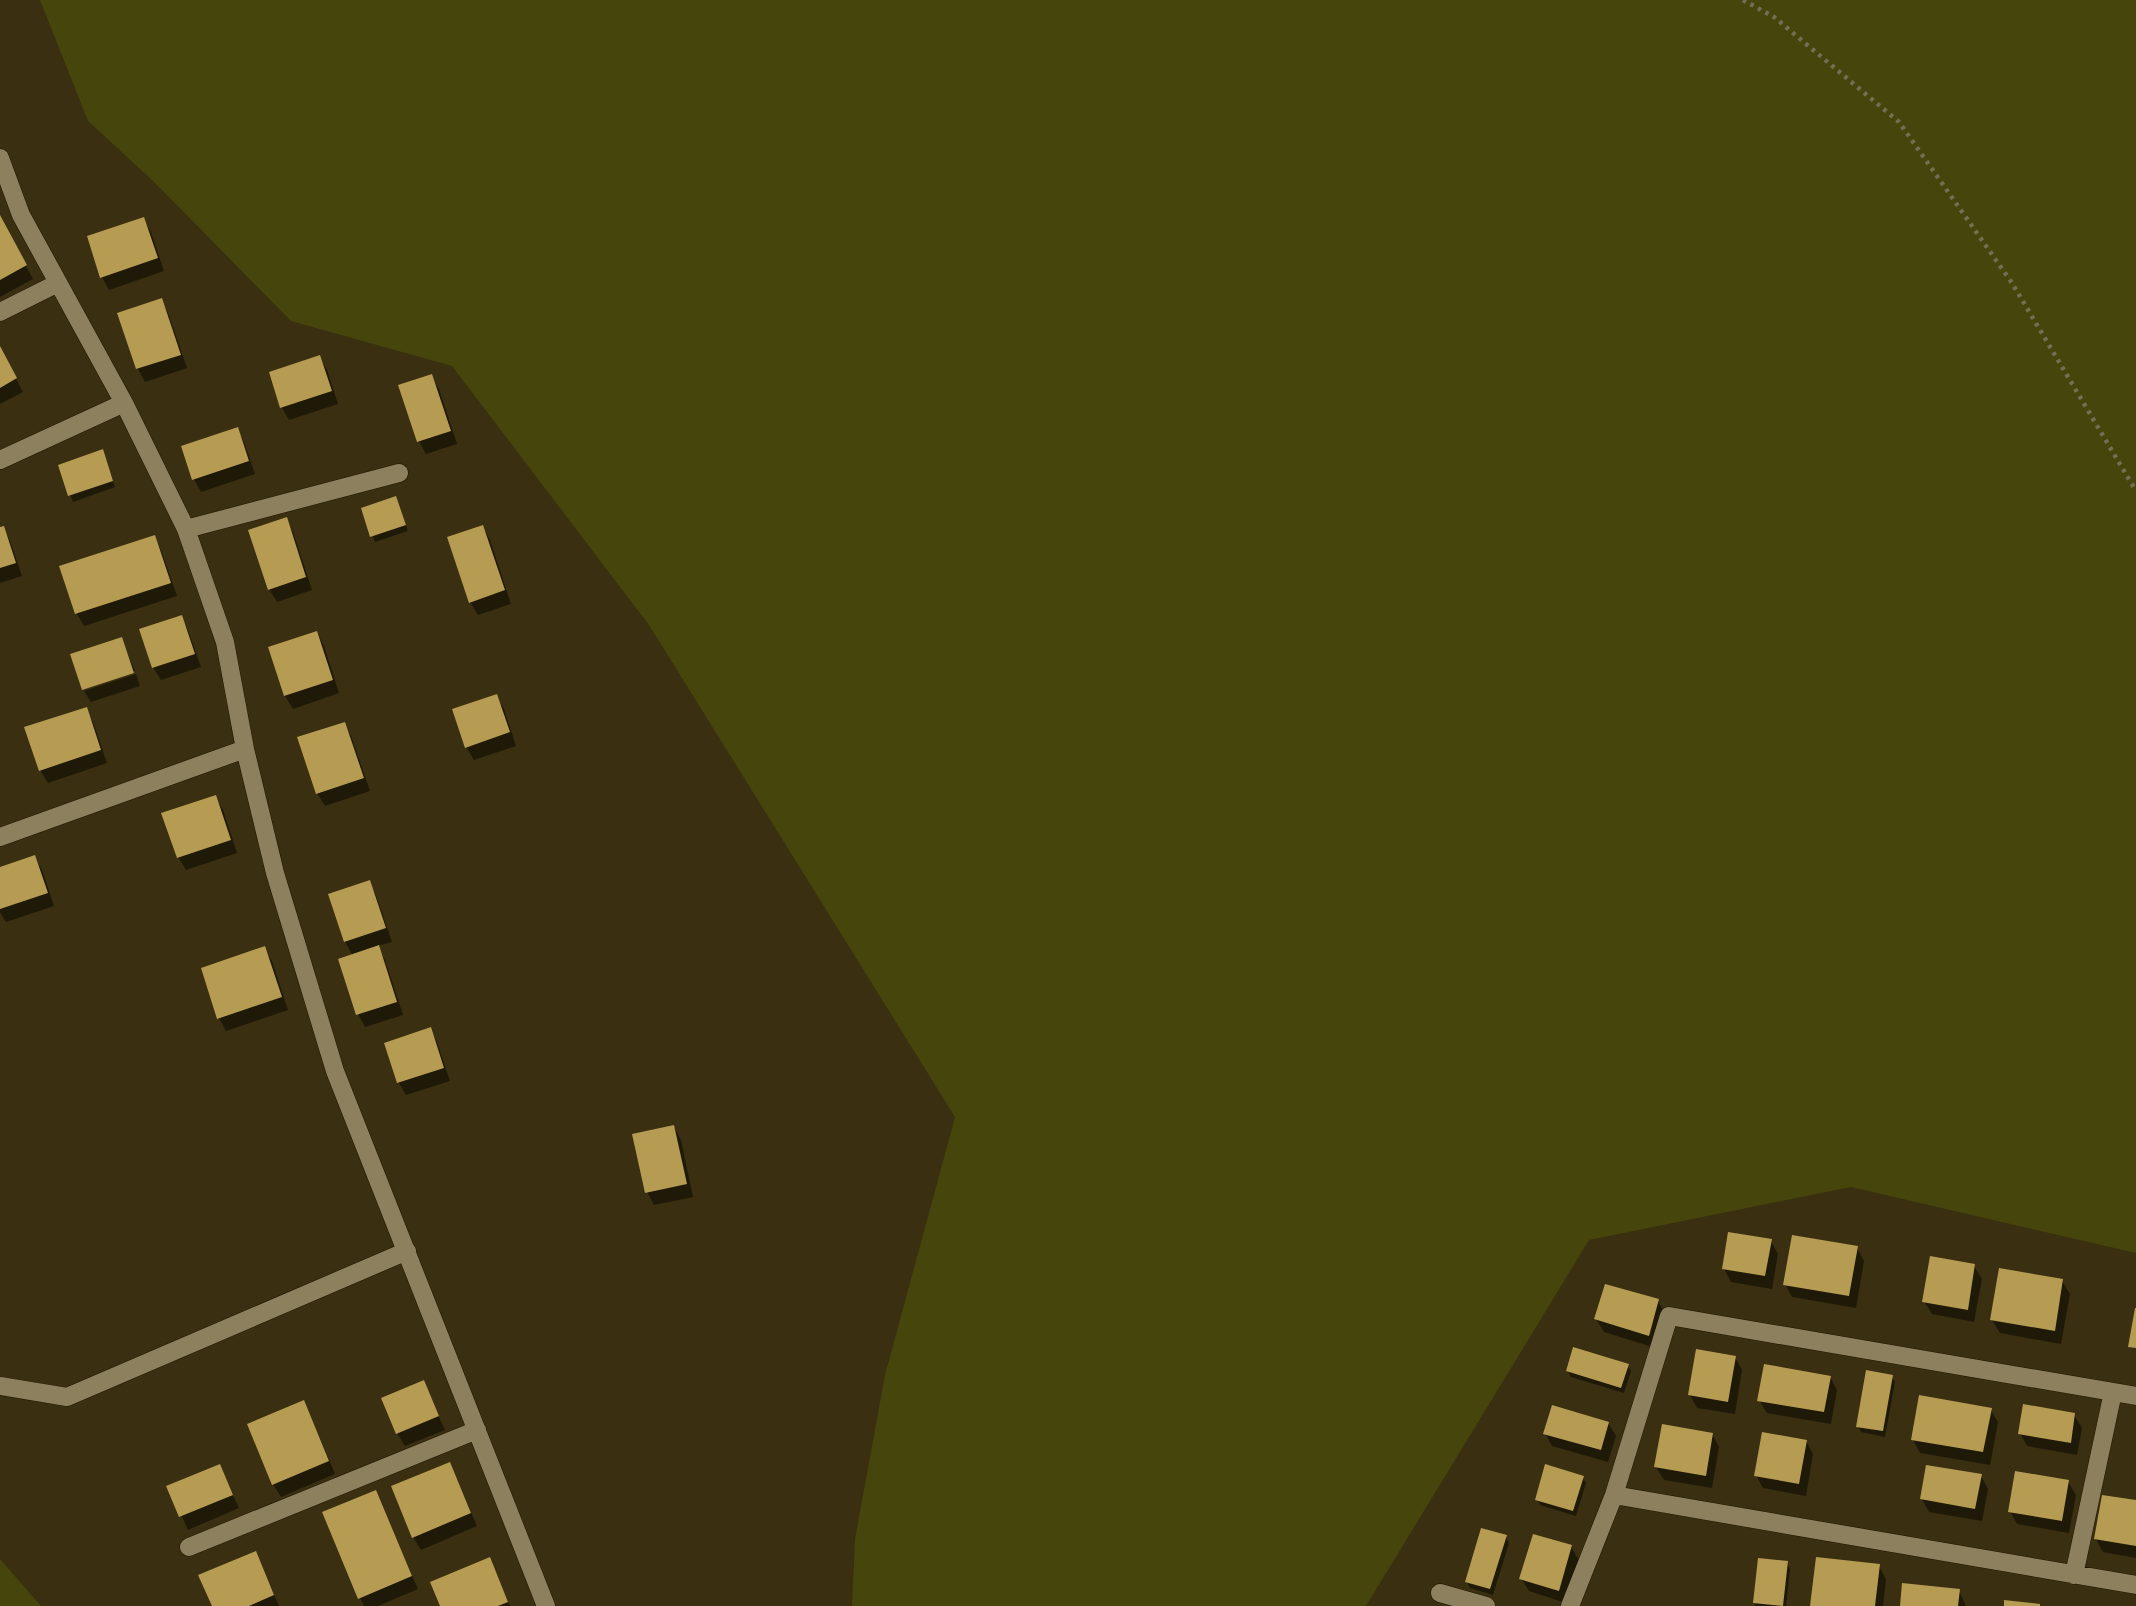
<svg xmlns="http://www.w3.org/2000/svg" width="2136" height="1606" font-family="'Archivo Narrow',sans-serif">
<rect width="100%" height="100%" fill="#3a2f10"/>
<path fill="#45450c" d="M40 0H2136V1253L1851 1187 1589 1240 1366 1606H852L855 1539 885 1375 955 1117 649 625 452 366 291 321 152 180 88 121Z
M0 1559 41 1606H0Z"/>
<path fill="#0007" d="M0 218 33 279 0 297Z
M144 220 151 232 164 271 109 290 102 277Z
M161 300 168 313 187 368 145 382 138 369 120 314Z
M0 349 23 392 0 404Z
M319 357 327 370 338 404 289 420 282 408 271 373Z
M431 376 439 389 457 444 426 454 419 441Z
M237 429 244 442 255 474 201 492 194 479Z
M102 452 115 487 73 502 60 466Z
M396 498 408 531 375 542 363 509Z
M286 520 293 532 312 590 277 602 269 589Z
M483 527 490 540 511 604 478 615 470 602Z
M3 528 10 541 22 576 0 583V529Z
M154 537 161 550 177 596 84 626 77 614 61 568Z
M181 617 188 630 201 667 161 680 153 667Z
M317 633 324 646 339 693 293 709 285 696 270 648Z
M121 639 135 671 83 688Z
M136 674 140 686 91 702 84 691Z
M496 696 504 709 516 746 474 760 466 747Z
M86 709 93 722 107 763 48 783 40 770Z
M344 724 351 736 370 791 325 806 317 793Z
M215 797 223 810 237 853 186 870 178 857Z
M34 857 42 870 54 906 6 922 0 912V868Z
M369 882 376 895 392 942 377 946 385 960 403 1015 365 1027 358 1014 353 956 345 942 330 895Z
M264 949 272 961 288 1010 226 1031 219 1018Z
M430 1029 437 1042 450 1081 406 1095 399 1083 386 1044Z
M674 1127 681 1140 693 1197 654 1205 647 1192Z
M1771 1241 1778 1254 1772 1289 1731 1282 1724 1269Z
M1857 1248 1864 1261 1856 1308 1792 1297 1785 1284Z
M1974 1266 1982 1279 1974 1322 1932 1314 1924 1301Z
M2062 1281 2070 1294 2061 1344 2000 1333 1992 1320Z
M1658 1301 1665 1314 1656 1348 1604 1332 1596 1319Z
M1735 1357 1742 1370 1735 1414 1697 1408 1690 1395Z
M1627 1365 1631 1371 1624 1393 1571 1377 1568 1371Z
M1891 1376 1895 1382 1885 1437 1861 1432 1858 1426Z
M1830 1377 1837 1390 1831 1424 1767 1413 1759 1400Z
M423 1383 445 1430 405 1446 397 1433Z
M1990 1409 1998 1422 1990 1465 1920 1453 1913 1440Z
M310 1415 335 1474 281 1497 273 1484Z
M2074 1415 2082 1428 2077 1455 2027 1446 2020 1433Z
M1608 1423 1616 1436 1608 1462 1552 1446 1545 1433Z
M1712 1434 1719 1447 1712 1488 1664 1480 1656 1467Z
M1806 1441 1813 1454 1806 1496 1763 1488 1756 1475Z
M219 1466 239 1508 188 1530 169 1487Z
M1981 1476 1988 1489 1982 1521 1929 1512 1922 1499Z
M456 1477 477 1526 421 1550 413 1537Z
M1582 1477 1586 1483 1576 1516 1540 1505 1537 1499Z
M2068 1482 2076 1495 2069 1533 2017 1524 2010 1511Z
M375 1492 418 1589 378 1606H364L360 1598Z
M2136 1502V1558L2103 1552 2096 1539Z
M1506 1537 1509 1543 1493 1595 1470 1588 1467 1582Z
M1571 1547 1579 1560 1566 1603 1529 1591 1521 1578Z
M255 1553 279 1606H213Z
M489 1559 510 1606H442Z
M1787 1563 1790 1569 1786 1606H1756L1754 1603Z
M1879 1566 1886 1579 1883 1606H1812Z
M1959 1591 1966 1606H1902Z"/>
<path fill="#b69b52" d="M0 215 27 265 0 280Z
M144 217 158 258 100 278 87 236Z
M162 298 181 355 136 369 117 313Z
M0 346 17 378 0 388Z
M320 355 332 391 280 408 269 372Z
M432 374 451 431 417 442 398 385Z
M238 427 249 461 192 480 181 446Z
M103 449 113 481 68 496 58 465Z
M396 496 406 525 370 537 361 508Z
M287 517 306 577 268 590 248 530Z
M483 525 505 590 469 603 447 537Z
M4 526 16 563 0 568V527Z
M155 535 171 583 75 614 59 566Z
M182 615 195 654 152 668 139 629Z
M317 631 333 680 284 696 268 647Z
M122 637 134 673 82 690 70 654Z
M497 694 510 732 465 748 452 709Z
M87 707 101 750 39 771 24 727Z
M345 722 364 778 316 794 297 737Z
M216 795 231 840 177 858 161 813Z
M35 855 48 893 0 909V867Z
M370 880 386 928 344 942 328 894Z
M379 945 397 1002 356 1015 338 959Z
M265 946 282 997 217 1019 201 968Z
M431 1027 444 1068 397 1083 384 1043Z
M674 1125 687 1184 645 1193 632 1134Z
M1728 1232 1772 1239 1765 1276 1722 1269Z
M1792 1235 1858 1246 1849 1296 1783 1285Z
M1930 1256 1975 1264 1968 1310 1922 1302Z
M1999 1268 2063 1279 2055 1331 1990 1320Z
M1605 1284 1659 1299 1649 1336 1594 1319Z
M2135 1308H2136V1348L2128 1347Z
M1573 1347 1629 1364 1621 1388 1566 1371Z
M1696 1349 1736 1356 1728 1402 1688 1395Z
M1764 1364 1831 1376 1824 1412 1757 1401Z
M1866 1370 1893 1375 1883 1431 1856 1427Z
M424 1380 439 1416 396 1434 381 1398Z
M1919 1395 1992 1408 1983 1452 1911 1440Z
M304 1400 329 1461 272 1485 247 1424Z
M2023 1404 2075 1413 2071 1443 2018 1434Z
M1552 1405 1609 1422 1601 1450 1543 1434Z
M1662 1424 1713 1433 1706 1476 1654 1467Z
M1762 1432 1807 1440 1799 1484 1754 1476Z
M450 1462 471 1513 412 1538 391 1486Z
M220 1464 233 1495 179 1517 166 1486Z
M1545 1464 1584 1476 1573 1511 1535 1500Z
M1926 1465 1982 1474 1975 1509 1920 1499Z
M2015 1471 2069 1480 2062 1521 2008 1512Z
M376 1490 412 1576 358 1599 322 1512Z
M2102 1495 2136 1500V1546L2094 1539Z
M1481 1528 1507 1535 1490 1589 1465 1582Z
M1533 1534 1572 1545 1559 1591 1519 1579Z
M256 1551 274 1595 249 1606H212L198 1575Z
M490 1557 508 1602 498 1606H440L430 1582Z
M1816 1557 1880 1564 1875 1606H1810Z
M1758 1558 1788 1561 1783 1606 1753 1603Z
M1902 1583 1960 1589 1958 1606H1900Z
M2004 1600 2040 1604V1606H2004Z"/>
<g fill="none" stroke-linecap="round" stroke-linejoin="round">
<g stroke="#211600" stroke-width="19">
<path id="minor" d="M0 158 21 215 124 403 186 529 225 642 245 749 275 873 335 1071 546 1606
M0 312 58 283
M0 460 124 403
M186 529 399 473
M0 837 245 749
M0 1386 67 1397 407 1251
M1614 1495 2136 1585
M189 1547 477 1430
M2074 1575 2113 1392
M1440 1593 1486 1606
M1570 1606 1614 1495 1669 1316 2136 1396"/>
</g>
<path stroke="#766d53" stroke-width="4.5" stroke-dasharray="3.5 5" stroke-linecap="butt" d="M1743 0 1774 17 1899 122 2012 283 2136 491"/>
<use href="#minor" stroke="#8d805f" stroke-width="18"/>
</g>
</svg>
